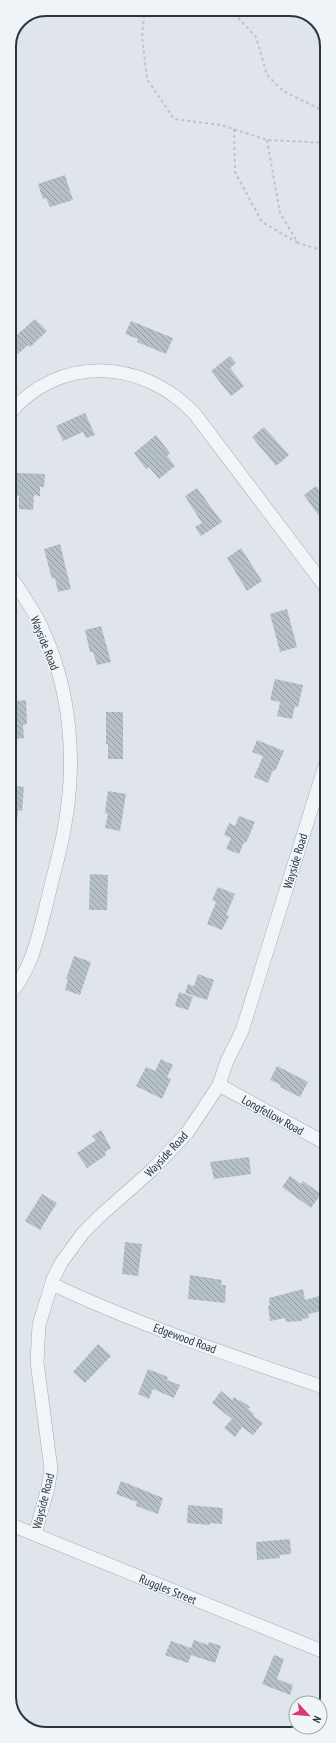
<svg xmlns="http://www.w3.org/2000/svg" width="336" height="1743" font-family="'PT Sans Narrow',sans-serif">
<defs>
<pattern id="building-back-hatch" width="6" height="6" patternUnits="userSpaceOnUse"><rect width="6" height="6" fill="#b6c0c7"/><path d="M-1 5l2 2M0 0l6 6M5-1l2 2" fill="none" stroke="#949da3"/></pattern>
</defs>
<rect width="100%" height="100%" fill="#dfe5ea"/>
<path fill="url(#building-back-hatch)" d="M65 175 73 200 50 207 46 198 43 199 38 184Z
M35 319 47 331 30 347 28 345 18 354 9 342Z
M131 321 173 338 166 354 137 342 138 339 125 334Z
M230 356 236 363 230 368 244 386 231 396 211 371Z
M85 413 95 435 86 438 83 432 63 441 56 426Z
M264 427 289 455 276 466 252 437Z
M156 435 170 453 167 456 175 466 159 479 149 467 146 469 134 453Z
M16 473 45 474 44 487H40V496L34 495 33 510 19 509V496H15Z
M316 486 327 501V527L304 495Z
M197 488 222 522 201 536 195 527 202 523 185 496Z
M60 544 71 589 58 592 55 578 52 579 44 549Z
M241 548 262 581 247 591 227 558Z
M287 609 297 647 280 652 270 614Z
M101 626 111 662 97 665 93 652H90L85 630Z
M275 679 303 685 298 707 295 706 292 719 277 716 280 702 270 700Z
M26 700 27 724 23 725 24 738 9 739V702Z
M106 712H123V759H108V744H106Z
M257 740 284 751 275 771 273 770 268 783 254 777 263 756 252 752Z
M9 785 24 787 22 811 18 810 16 832H9Z
M108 791 126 794 120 831 105 828 108 814 105 813Z
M239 816 255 822 246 843 244 842 239 854 226 849 231 838 224 835 229 823 235 826Z
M90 874 108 875 107 910H89Z
M218 887 235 894 226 915 229 916 222 930 207 924 216 902 212 900Z
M74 956 91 962 80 995 65 990 68 979H66Z
M198 974 214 980 207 1000 185 993 188 984 194 986Z
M179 992 193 997 188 1010 175 1006Z
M161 1059 173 1065 167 1077 171 1079 162 1099 136 1086 146 1067 155 1071Z
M277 1066 308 1082 300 1097 280 1087 281 1085 270 1080Z
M101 1130 111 1148 105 1152 106 1155 87 1168 77 1153 96 1140 92 1136Z
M249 1157 251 1174 214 1179 210 1162Z
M290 1176 301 1184 303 1181 321 1194 311 1208 282 1187Z
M42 1194 57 1203 40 1230 25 1221Z
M125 1242 142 1244 138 1276 122 1274Z
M190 1275 222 1280 221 1285H226L225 1303 188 1299Z
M303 1289 305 1300 320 1296 322 1311 308 1314 309 1318 302 1319V1321L286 1322 285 1318 270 1321 268 1306H270L269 1298Z
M98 1344 111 1356 85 1383 73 1372Z
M148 1369 168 1377 167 1380 180 1385 174 1398 153 1389 149 1399 138 1394Z
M221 1391 232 1400 234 1397 239 1401 240 1400 250 1407 248 1409 254 1414 253 1416 263 1423 253 1435 242 1427 235 1437 224 1428 232 1419 212 1403Z
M121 1481 163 1498 158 1514 136 1506 137 1502 116 1494Z
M188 1505 223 1508 222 1524 210 1523V1525L187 1523Z
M290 1539 291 1554 279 1555 280 1558 257 1560 256 1542Z
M194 1640 208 1645 209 1642 221 1646 215 1663 191 1655 188 1663 165 1655 171 1641 191 1648Z
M274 1655 284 1659 277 1679 293 1685 290 1695 262 1684Z"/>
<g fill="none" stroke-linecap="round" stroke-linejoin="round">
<g stroke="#a4adb4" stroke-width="14">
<path id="minor" d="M9 414C60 354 142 359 194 413L327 589
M9 574C20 591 32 607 41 626 71 689 77 762 64 830 60 853 53 875 48 898 39 932 33 969 9 995
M219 1085 327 1144
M52 1284C138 1325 230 1355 320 1386
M9 1524 327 1653
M35 1534 48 1488 51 1469 37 1362 39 1325 53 1279 61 1263 83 1233 101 1215 152 1170 187 1133 219 1085 227 1061 242 1031 327 759"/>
</g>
<path stroke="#bdc3c9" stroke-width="2" stroke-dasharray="3 3" stroke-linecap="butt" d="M145 9 142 36 147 79 174 119 221 125 267 140 327 143
M230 9 256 37 267 75 283 91 318 108 327 124
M234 129 235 172 262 222 298 243
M267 140 280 213 298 243 327 252"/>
<use href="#minor" stroke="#f2f5f8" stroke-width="13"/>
</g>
<g text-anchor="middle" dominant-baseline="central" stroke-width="3" stroke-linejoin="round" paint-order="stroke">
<g font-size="12" fill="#273642" stroke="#eff4f7">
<text transform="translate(45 643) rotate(68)">Wayside Road</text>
<text transform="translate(295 861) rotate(-73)">Wayside Road</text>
<text transform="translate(273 1115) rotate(29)">Longfellow Road</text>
<text transform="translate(166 1154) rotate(-47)">Wayside Road</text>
<text transform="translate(185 1338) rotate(20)">Edgewood Road</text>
<text transform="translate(43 1501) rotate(-76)">Wayside Road</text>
<text transform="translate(168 1589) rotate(22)">Ruggles Street</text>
</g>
</g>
<path d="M0 0H336V1743H0ZM46 16H290A30 30 0 0 1 320 46V1697A30 30 0 0 1 290 1727H46A30 30 0 0 1 16 1697V46A30 30 0 0 1 46 16Z" fill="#eff4f7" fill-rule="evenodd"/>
<path fill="none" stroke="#273642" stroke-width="2" d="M46 16H290A30 30 0 0 1 320 46V1697A30 30 0 0 1 290 1727H46A30 30 0 0 1 16 1697V46A30 30 0 0 1 46 16Z"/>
<g transform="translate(308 1715) rotate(116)"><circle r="19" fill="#eff4f7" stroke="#9fa8af"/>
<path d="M0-3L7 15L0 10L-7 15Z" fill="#d93a71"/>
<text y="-6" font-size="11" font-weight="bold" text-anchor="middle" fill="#273642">N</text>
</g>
</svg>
